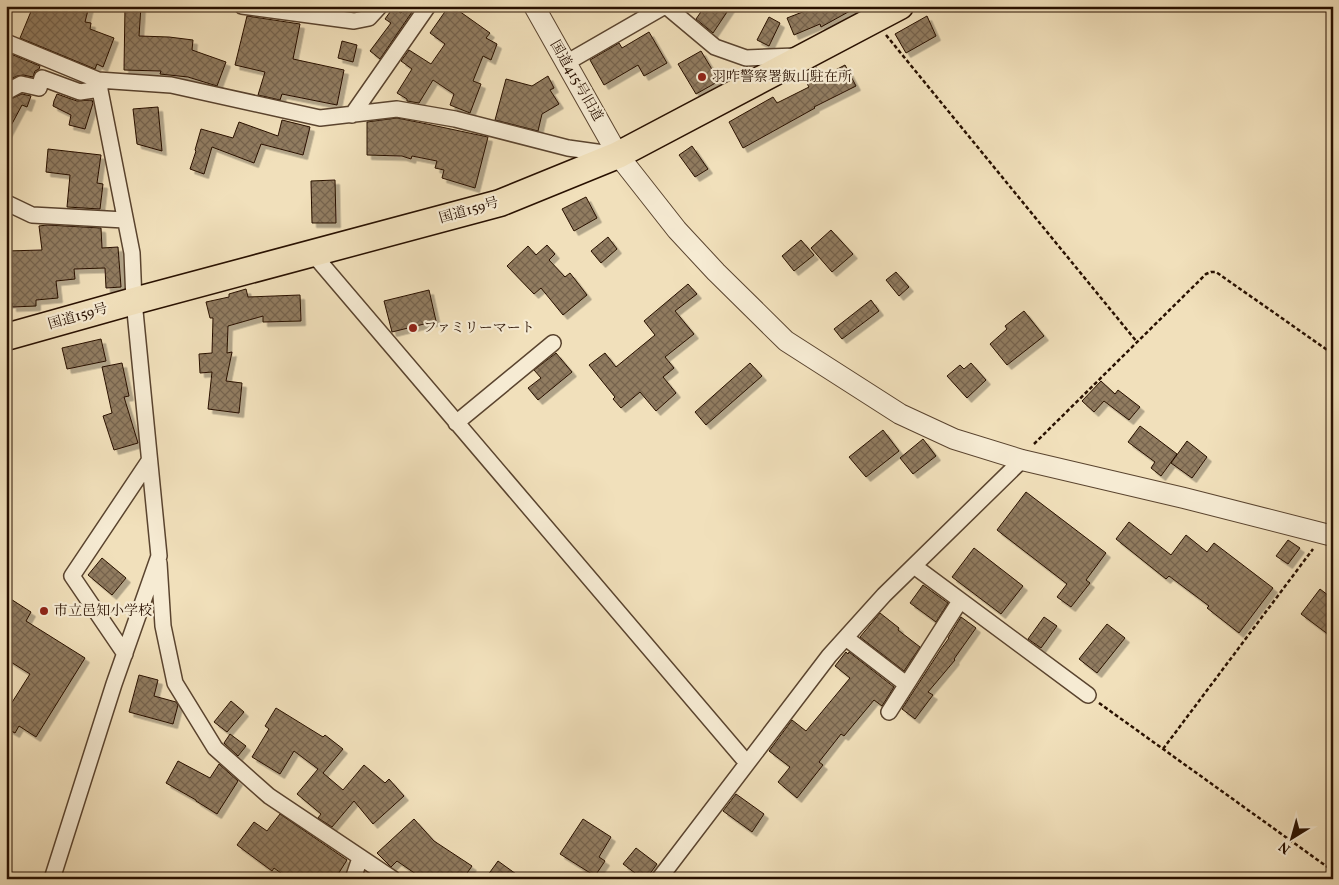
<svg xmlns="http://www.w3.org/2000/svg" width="1339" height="885" font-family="Vollkorn,'Noto Serif JP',serif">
<defs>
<pattern id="building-cross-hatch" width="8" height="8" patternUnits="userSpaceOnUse" patternTransform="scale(1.25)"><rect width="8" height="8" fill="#917c61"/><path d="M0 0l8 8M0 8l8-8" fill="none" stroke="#76644e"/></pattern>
<filter id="shadow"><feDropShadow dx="4.5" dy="4.5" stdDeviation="0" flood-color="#0004"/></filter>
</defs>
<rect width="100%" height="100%" fill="#f1e0bb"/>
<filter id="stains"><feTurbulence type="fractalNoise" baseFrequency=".004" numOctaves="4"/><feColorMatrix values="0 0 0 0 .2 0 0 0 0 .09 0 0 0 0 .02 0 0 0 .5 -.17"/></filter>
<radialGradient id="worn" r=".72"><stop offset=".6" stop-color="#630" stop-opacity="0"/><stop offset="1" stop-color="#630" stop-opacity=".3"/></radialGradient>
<path fill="url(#building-cross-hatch)" stroke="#281000" filter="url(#shadow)" d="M38 6H89L85 22 91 23 90 29 114 38 103 67 97 64 95 69 20 38 32 9 37 11Z
M125 6H141L139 36 169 37 193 40 192 50 226 62 217 86 188 77 160 74 161 71 124 70Z
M449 6H452L490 33 486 38 497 44 491 60 483 56 473 81 481 84 470 113 450 105 454 94 433 80 419 103 407 101V99L397 93 412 69 401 61 409 50 431 64 445 44 430 33Z
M705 6H731L713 33 696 19Z
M818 6H859L821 27 820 24 794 35 787 18Z
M406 7 412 12 380 59 370 51 391 23 385 19 393 8 401 13Z
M247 16 300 24 293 59 344 70 337 105 282 94 280 100 258 95 265 72 235 65Z
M927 16 936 36 906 53 895 34Z
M769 17 780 23 769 46 757 40Z
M649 32 667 63 644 76 638 65 604 85 590 60 619 43 622 48Z
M342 41 357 45 353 62 338 58Z
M701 51 719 81 696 94 678 64Z
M6 52 40 66 39 69 35 71 33 77 23 75 17 76 6 81Z
M845 65 856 86 814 107 815 108 743 148 729 122 773 97 777 103 809 87 802 75 817 67 822 77Z
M548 76 554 88 550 90 559 104 542 114 538 131 495 120 506 79 532 86Z
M22 94 31 96 27 107 22 105 6 135V101Z
M57 94 77 101 92 100 93 103 85 129 69 125 71 115 53 106 54 101Z
M158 107 162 151 137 144 133 109Z
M397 118 427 124 488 137 475 188 442 178 444 170 435 168 437 161 412 156 411 159 402 156 367 155V122Z
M282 120 310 127 303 155 261 144 254 163 212 147 204 174 190 169 196 151 195 150 201 129 233 138 239 122 278 136Z
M692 146 708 169 695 177 679 155Z
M48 149 101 155 97 183 103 184 100 209 67 207 70 175 46 172Z
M335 180 336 223H312L311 181Z
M586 197 597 218 574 231 562 209Z
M47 225 101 228 102 248 118 247 121 287 106 288 105 268 74 269 75 279 56 281 58 298 36 300V306L12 307V303L6 304V251L42 250 39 226Z
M831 230 853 254 832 272 811 248Z
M608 237 617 249 601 263 591 251Z
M801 240 814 255 794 271 782 256Z
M547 245 555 254 549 260 565 277 570 273 587 295 563 315 541 288 534 294 507 266 528 246 536 255Z
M896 272 909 287 899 296 886 280Z
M688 284 697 294 675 311 694 334 665 357 674 368 663 377 676 393 656 411 640 392 621 408 613 399 615 397 589 365 605 353 616 367 655 335 644 321Z
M246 289 248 297 300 295 301 321 263 322V316L228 326 227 353 232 352 226 381 242 383 239 413 208 409 212 372 200 373 199 354 212 353 213 318H210L206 302 229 297V294Z
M429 290 436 321 392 332 384 301Z
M871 300 879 311 842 339 834 329Z
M1024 311 1044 336 1007 365 990 344 1007 329 1005 326Z
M101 339 106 361 67 369 62 348Z
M556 353 572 372 538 400 528 388 541 378 534 370Z
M122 363 129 396 124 397 138 443 114 450 103 416 112 413 102 367Z
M750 363 762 376 706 425 695 412Z
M971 363 986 380 967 398 947 376 960 365 964 369Z
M1101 381 1115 394 1118 390 1140 407 1129 420 1104 401 1094 412 1082 401Z
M1140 426 1177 454 1161 476 1151 468 1155 462 1128 442Z
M883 430 899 451 866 477 849 457Z
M923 439 936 456 913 474 900 458Z
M1187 441 1207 457 1192 478 1171 463Z
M1026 492 1106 553 1086 580 1090 583 1071 607 1057 597 1067 584 997 530Z
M1129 522 1171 555 1186 535 1207 552 1214 543 1273 588 1239 633 1207 608 1209 606 1169 576 1166 579 1116 539Z
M1288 540 1300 548 1288 564 1276 556Z
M974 548 1023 586 1001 614 952 577Z
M102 558 126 578 112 595 88 575Z
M923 585 948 603 936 622 910 603Z
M1320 589 1333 599V638L1301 614Z
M6 596 31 612 26 621 85 658 36 737 19 726 15 733 6 728V700L11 704 30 674 6 659Z
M880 613 899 628 898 630 920 647 904 671 860 637Z
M961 617 976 628 954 659 955 660 928 692 933 695 915 719 902 709 941 649 949 638H948Z
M1044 617 1057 626 1041 648 1028 639Z
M1107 624 1125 638 1097 673 1079 659Z
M846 652 848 654 849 652 894 687 882 706 874 700 844 736 841 734 819 762 823 765 797 798 778 782 790 767 769 751 792 720 806 731 850 678 835 666Z
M139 675 158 680 154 696 176 702 178 705 173 724 129 712Z
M231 701 244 712 227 732 214 722Z
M276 708 323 737 325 735 343 749 323 773 343 790 364 765 385 783 389 779 404 796 373 824 354 801 332 827 318 818 321 814 297 794 318 769 294 751 280 774 252 757 269 729 265 726Z
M230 734 246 746 238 756 224 743Z
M178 761 210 778 219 764 238 781 217 814 196 801V800L166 783Z
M736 794 764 814 752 832 723 811Z
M280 814 347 860 335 879H289L274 868 272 871 237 845 254 822 267 831Z
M414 819 434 841 472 866 463 879H423L397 861 391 867 377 853Z
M583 819 611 837 599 857 605 861 595 876 560 854Z
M636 848 657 864 646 879H643L623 864Z
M498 861 523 879H485Z"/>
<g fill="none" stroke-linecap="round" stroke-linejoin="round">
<g stroke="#5a442f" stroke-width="18">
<path id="minor" d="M242 6 354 21 369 18 380 6
M666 6 715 47 746 58 796 56
M6 42 98 80 171 85 320 118 397 109 455 119 568 148 611 154
M566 63 665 6
M6 92 21 84 39 88 42 78 80 92 100 89
M352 115 428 6
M9 204 32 215 125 220
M313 254 747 763
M456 423 553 343
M159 563 163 626 175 683 215 748 269 796 393 879
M914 566 1088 695
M846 638 906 684
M125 654 72 576 149 461
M889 712 960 601
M52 879 114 684 159 556 134 301 132 253 98 80
M353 879 360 858
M659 879 829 656 884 595 1022 460"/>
</g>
<g stroke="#5a442f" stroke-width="22">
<path id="tertiary" d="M534 6 618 155 677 230 716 272 786 341 900 414 954 439 1022 460 1184 498 1333 536"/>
</g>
<g stroke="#281000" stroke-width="29">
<path id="trunk" d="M6 337 134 301 500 203 618 155 900 6"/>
</g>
<path stroke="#281000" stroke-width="2.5" stroke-dasharray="4 2.5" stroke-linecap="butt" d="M886 35 1137 342
M1034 444 1206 274 1211 272H1216L1333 354
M1099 703 1333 871
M1163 749 1313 549"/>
<use href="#minor" stroke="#f6ebd3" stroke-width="15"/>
<use href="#tertiary" stroke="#f6ebd3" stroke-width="20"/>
<use href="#trunk" stroke="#f1e0bb" stroke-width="26"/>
</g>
<g fill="#8f2418" stroke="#f6ebd3" stroke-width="2">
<circle cx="702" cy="77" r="5"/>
<circle cx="413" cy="328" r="5"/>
<circle cx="44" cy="611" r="5"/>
</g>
<g text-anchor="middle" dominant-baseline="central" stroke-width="4.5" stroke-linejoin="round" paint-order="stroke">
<g font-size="14" fill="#281000" stroke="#f6ebd3" text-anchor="start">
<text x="712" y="77">羽咋警察署飯山駐在所</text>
<text x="423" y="328">ファミリーマート</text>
<text x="54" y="611">市立邑知小学校</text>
</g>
<g font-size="14" fill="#281000" stroke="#f6ebd3">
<text transform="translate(576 81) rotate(60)">国道415号旧道</text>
<text transform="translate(469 211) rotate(-16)">国道159号</text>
<text transform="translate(78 317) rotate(-16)">国道159号</text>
</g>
</g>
<rect width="1339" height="885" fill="none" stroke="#f1e0bb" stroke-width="25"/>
<rect x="8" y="8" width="1324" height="870" fill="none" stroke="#281000" stroke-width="2.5"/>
<rect x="12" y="12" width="1314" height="860" fill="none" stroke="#281000"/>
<g transform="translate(1292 838) rotate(217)" stroke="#f6ebd3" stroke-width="4" paint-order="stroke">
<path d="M0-4L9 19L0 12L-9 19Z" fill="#281000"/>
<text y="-8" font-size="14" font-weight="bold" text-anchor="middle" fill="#281000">N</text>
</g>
<rect width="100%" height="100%" filter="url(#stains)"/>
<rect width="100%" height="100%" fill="url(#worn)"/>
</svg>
